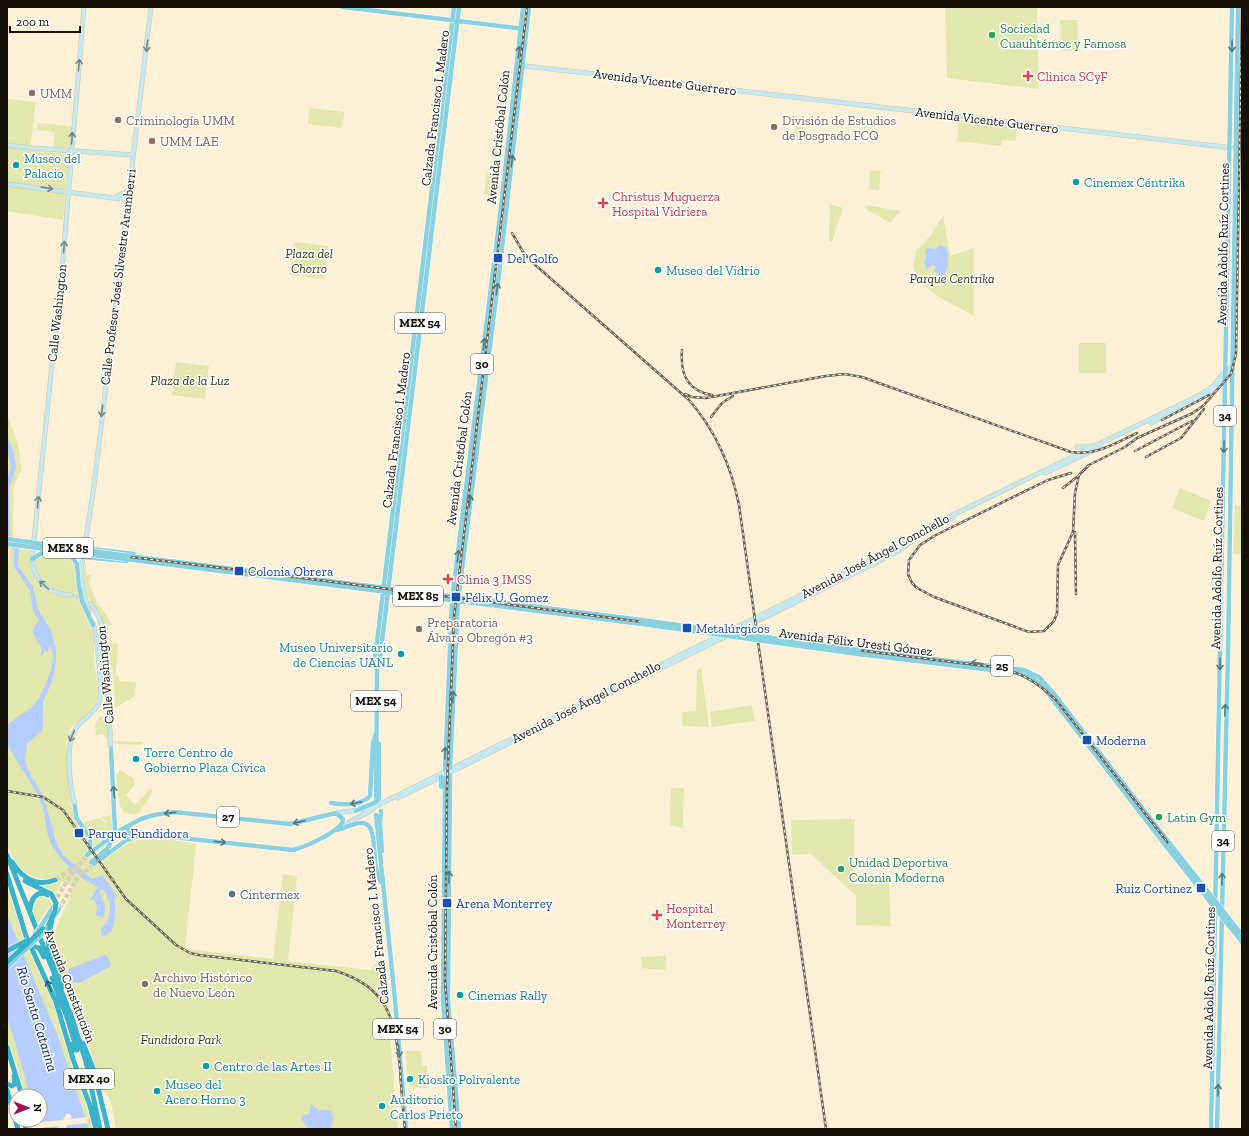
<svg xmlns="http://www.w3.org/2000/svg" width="1249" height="1136" font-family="'Zilla Slab',serif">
<rect width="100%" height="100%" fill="#fcf1d6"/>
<path fill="#e1e7ad" d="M945 7H1037L1039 89 947 78Z
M1060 20H1078V50L1061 51Z
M7 99 36 102 30 150 69 154 63 220 7 211Z
M310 108 344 112 342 128 308 124Z
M796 116 804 117 802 145 794 138Z
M959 120 1017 127 1016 141 1002 140 1001 146 957 141Z
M38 123 72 126 70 148 53 147 55 132 37 130Z
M881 170 879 190 869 189 870 171Z
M487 172 500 173 497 196 484 194Z
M830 204 843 208 832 242 829 241Z
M866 205 900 211 890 223 866 209Z
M943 215 950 256 974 248V316L939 297 918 280 913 267 916 251 931 235Z
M295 242 328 246 324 279 290 275Z
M1079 343H1106V373H1079Z
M176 362 209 366 205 399 172 395Z
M7 416C16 435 21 452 21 473H19L14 487 13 534 22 548 32 549V555L73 559 75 561 78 596 94 632V657L98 691 96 703 89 713 71 727 66 742 71 805 78 824 99 818 105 822 104 830 106 822 101 817 109 816 112 814 114 825 113 833 106 838V833L105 832 106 838 115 851C144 831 163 839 196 844L185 949 273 959 283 874 297 876 288 961 371 970 376 963H384L398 1129H116L111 1102 100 1084 91 1052 79 1027 50 942 74 887 62 881 55 897 30 882 46 880C21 874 17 868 7 845V581L10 549H7Z
M1180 488 1211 501 1204 521 1172 508Z
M1235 505 1242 507V554H1233Z
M86 561 87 575H91L89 583 99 607H101L112 625H109L105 651 110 680 113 741 144 742 141 745 118 744 112 742 109 692 103 654 104 627 99 612 88 598 85 588 84 572Z
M109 643 118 644 116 675 119 677V681L136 682 135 696 115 708 113 671 108 656Z
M701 668 709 727 682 726V712L696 711 697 670Z
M752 705 755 721 712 727 710 712Z
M100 716 106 717 108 731 109 771 107 739 102 734 96 736 95 725Z
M120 770 134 779 135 785 126 795 135 805 150 789 153 791 139 813 134 815 125 813 120 806 116 776Z
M671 788H684L683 828 670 825Z
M855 819V884H889L891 926 856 925V896L811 854 792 855 791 822 793 820Z
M7 878 23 933 52 996 94 1129H28L26 1120H40V1096H21L7 1042Z
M44 896 49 900 51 904 38 923 36 922C34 914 31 905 37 897Z
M666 956 665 970 641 968V957Z
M405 1051H421L422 1065 427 1066 428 1088 409 1087Z"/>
<path fill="#b5cdff" d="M939 245 946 247C949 259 950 266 943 277L934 271 936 267 933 265 927 269 924 262 926 258 925 250 928 248 936 249Z
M7 436 14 453 16 468 9 489 10 534 12 541 19 549 18 566 33 587 38 609 52 632 56 650V661L52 682 43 701V726L41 732 27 744 25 761 27 768 44 798 57 845 64 856 92 879 102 875 117 896 114 899C116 907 117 930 107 935 106 936 104 935 102 936L101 929C112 917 114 902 102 889L100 890 99 893C105 902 107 907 103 918L95 915C98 909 98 904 93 899L89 902 98 887 83 879 64 862 53 848 48 836 43 808 37 793 7 745V726C14 717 24 714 32 707 43 697 59 658 50 646L47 652 45 650 43 655 40 656 42 649 32 631 39 620 33 611 30 591 14 567V551L7 541V482L11 467 7 449Z
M7 915 59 1039 89 1129H34L33 1120H40V1096H29L24 1073 7 1017Z
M105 955 107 956 111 965 108 968 79 983 70 982 67 974 69 969Z
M311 1104 318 1110H331L333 1117 331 1129H309L301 1119 302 1116 309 1114Z"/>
<path fill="#fcf1d6" d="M67 1113 72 1116 71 1119 88 1117 89 1123 68 1125 65 1129H58L59 1126 32 1129 31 1123 63 1120Z"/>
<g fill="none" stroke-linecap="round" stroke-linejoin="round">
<path stroke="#d9cfb7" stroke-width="4" stroke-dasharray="4 2" stroke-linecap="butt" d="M71 595 83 598"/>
<path stroke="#d9cfb7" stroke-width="4.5" stroke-dasharray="4.5 2" stroke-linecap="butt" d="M54 903 70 876 87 855
M59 909 78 877 94 864"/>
<path stroke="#d9cfb7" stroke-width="5" stroke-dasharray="5 2.5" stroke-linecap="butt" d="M55 880 79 864
M88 1122 101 1114"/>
<g stroke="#cec4aa" stroke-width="5">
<path id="secondary" d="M517 65 1242 149
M7 145 32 148 133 155
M7 184 128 200
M114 198 129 190
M1151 423 1207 395 1232 370
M1077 447 1094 446
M1045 473 1100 447
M71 595C49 594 34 582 32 559L63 258 84 7
M91 604 99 617 102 627 101 654 106 678 111 748
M89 613 83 589 81 570 94 486 151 7
M727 632 900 546 924 529 1198 396 1212 387 1226 370 1232 366
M398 798 881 560 903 548 921 534 954 517
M75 806C70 787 64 744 76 728 83 718 94 714 99 703 103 691 97 636 93 623
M336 813 372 808 721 635
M340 827 372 810"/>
</g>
<g stroke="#fff" stroke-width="5.5">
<path id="primary" d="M343 7 524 29
M85 548 134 554
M129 556 642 620
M32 559 42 553 126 561
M125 559 642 624
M79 587 82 601 93 625
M859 650 1024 670 1039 677 1054 694 1170 844
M858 654 1017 673 1032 678 1044 688 1166 846
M377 664 380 658 391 567 459 7
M111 748 115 831
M450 768 458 601 500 266 529 7
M445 770 452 600 502 199 523 7
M450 775 448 1000 459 1129
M445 778 443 1000 452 1129
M441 787V777
M376 798 377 664 375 658 454 7
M331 803C343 805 361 806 370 796L373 743 376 734
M75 806 76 817 90 838V853
M356 811C363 806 372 806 379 799V744
M381 811 380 823 382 851
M376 815 395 1000 406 1129
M129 825 128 830 130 834 142 832
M338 830C346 828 354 822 362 823 366 823 370 826 371 830 377 845 371 863 381 882
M87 855 122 829 141 819 154 815 174 812 290 824 336 813 343 819C343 831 304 847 293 850L144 834 125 841 94 864
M91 862 107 849 112 840
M41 926 53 907
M44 932 59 909
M1211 1129 1232 7
M1217 1129 1228 653 1238 7"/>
</g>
<g stroke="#fff" stroke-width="6">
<path id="highway" d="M7 855 72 1018 86 1062 100 1129
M12 862C22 878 36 887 55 880
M7 874 26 936 56 1002 73 1059 90 1106 96 1129
M25 881 51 894
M30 910C31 900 36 889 48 895
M52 922C42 945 55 965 63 987
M49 924 55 911
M30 945 39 948 44 957
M52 978 68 1020 77 1050H74L72 1044
M83 1043 94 1071 108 1129
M7 1047 22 1096
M7 1084 12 1086 15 1084 14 1076
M7 1090 18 1129
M24 1120 26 1129"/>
</g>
<use href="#secondary" stroke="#c4e8ef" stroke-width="4"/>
<use href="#primary" stroke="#89d1df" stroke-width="4.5"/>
<use href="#highway" stroke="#3ab2ca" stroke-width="5"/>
<g stroke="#686152" stroke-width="2.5">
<path id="rail" d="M512 233 523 252 533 263 689 400C716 431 731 465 739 505L826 1129
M682 350C680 374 687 391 712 395
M685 394 692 397 706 398 826 376 845 374 862 377 1071 452C1096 456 1116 443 1137 433
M711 417 722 403 733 396
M1162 420 1209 395
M1135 451 1192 421
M1146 457 1181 438 1204 409
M1071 473 1048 480 936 535 920 545 909 560 908 574 912 583 917 588 934 597 1029 632 1044 631 1054 621 1057 613 1058 565 1073 532 1075 493 1079 475 1089 465 1125 447 1137 438 1193 413 1204 405 1231 374 1236 354 1242 7
M1063 488 1078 476
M1075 532 1076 594
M7 543C337 579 665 627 994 667 1020 671 1038 683 1056 700L1242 937
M7 791 43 797 63 810 126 899 176 945 190 953 199 955 336 971C388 987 395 1019 400 1068 401 1088 403 1109 405 1129
M456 1129 445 980 447 788 454 617 527 7"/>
</g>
<use href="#rail" stroke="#fff" stroke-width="1" stroke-dasharray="3" stroke-linecap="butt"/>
<g stroke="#fff" stroke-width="5.5" stroke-linecap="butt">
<path id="primary-bridge" d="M7 539 129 556
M7 544 125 559
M67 551 77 564 79 587
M642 620 859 650
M642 624 858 654
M1170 844 1242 935
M1166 846 1242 942
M35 934 41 926
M7 967 44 932"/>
</g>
<g stroke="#fff" stroke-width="6" stroke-linecap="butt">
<path id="highway-bridge" d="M51 894 56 903 55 911
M7 951 28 940
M7 962 43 929"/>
</g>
<use href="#primary-bridge" stroke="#89d1df" stroke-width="4.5"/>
<use href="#highway-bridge" stroke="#3ab2ca" stroke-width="5"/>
</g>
<defs><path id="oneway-shaft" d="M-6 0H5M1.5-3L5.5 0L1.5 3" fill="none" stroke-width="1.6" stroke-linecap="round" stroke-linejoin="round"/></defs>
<g stroke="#758787">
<use href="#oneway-shaft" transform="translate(147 46) rotate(96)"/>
<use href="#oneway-shaft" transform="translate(79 65) rotate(-85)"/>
<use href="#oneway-shaft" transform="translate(72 138) rotate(-85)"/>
<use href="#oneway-shaft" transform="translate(47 188) rotate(8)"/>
<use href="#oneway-shaft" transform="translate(64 247) rotate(-86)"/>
<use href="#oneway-shaft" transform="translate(102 411) rotate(96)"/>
<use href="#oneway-shaft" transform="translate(38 502) rotate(-84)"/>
<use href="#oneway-shaft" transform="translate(44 585) rotate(-138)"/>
<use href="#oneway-shaft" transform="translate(72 736) rotate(112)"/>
</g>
<g stroke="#557b7e">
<use href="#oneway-shaft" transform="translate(1232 46) rotate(91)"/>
<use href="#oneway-shaft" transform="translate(519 52) rotate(-83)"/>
<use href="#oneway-shaft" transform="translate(512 161) rotate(-83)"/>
<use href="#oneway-shaft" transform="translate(497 289) rotate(-83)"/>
<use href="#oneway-shaft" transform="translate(484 344) rotate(-83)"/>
<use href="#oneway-shaft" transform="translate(1224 447) rotate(91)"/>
<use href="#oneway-shaft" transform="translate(470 501) rotate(-83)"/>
<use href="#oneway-shaft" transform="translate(458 556) rotate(-83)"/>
<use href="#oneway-shaft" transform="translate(977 663) rotate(-173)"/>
<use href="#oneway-shaft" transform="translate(1220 664) rotate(91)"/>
<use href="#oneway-shaft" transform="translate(453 697) rotate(-87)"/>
<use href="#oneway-shaft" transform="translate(1225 710) rotate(-88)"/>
<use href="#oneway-shaft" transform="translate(445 753) rotate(-87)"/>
<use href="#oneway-shaft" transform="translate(114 792) rotate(-95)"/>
<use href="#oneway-shaft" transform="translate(356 803) rotate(168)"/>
<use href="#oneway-shaft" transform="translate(170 813) rotate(174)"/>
<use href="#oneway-shaft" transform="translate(299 822) rotate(167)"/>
<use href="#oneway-shaft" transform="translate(220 842) rotate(7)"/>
<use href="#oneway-shaft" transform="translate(449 877) rotate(-89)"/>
<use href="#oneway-shaft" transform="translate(1222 879) rotate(-89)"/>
<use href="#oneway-shaft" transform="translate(399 1051) rotate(85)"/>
<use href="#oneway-shaft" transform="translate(1218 1090) rotate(-89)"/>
</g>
<use stroke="#286269" href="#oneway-shaft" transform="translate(49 986) rotate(-114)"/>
<g fill="#2e9e5b" stroke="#fff" stroke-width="1.5">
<circle cx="992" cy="35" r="4"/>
<circle cx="1159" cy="817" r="4"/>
<circle cx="841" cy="869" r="4"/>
</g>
<g fill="#e0444e" stroke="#fff" stroke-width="1.5">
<path d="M1026 70h4v4h4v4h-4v4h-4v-4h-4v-4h4z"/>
<path d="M601 197h4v4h4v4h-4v4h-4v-4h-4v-4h4z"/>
<path d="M446 573h4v4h4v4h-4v4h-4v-4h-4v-4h4z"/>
<path d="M655 909h4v4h4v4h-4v4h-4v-4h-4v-4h4z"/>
</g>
<g fill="#8d6e63" stroke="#fff" stroke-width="1.5">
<circle cx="32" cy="93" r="4"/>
<circle cx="118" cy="120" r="4"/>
<circle cx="774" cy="127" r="4"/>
<circle cx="152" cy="141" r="4"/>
<circle cx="419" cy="629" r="4"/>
<circle cx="145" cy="984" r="4"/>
</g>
<g fill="#0f9aa8" stroke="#fff" stroke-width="1.5">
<circle cx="16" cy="165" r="4"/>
<circle cx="1076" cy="182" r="4"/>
<circle cx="658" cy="270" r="4"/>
<circle cx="401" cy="654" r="4"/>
<circle cx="136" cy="759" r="4"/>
<circle cx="460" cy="995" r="4"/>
<circle cx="206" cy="1066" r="4"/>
<circle cx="410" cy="1079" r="4"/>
<circle cx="157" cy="1091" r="4"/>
<circle cx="382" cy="1106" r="4"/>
</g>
<g fill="#1a4fb4" stroke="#fff" stroke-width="1.5">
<rect x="493" y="253" width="10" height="10" rx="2"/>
<rect x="234" y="566" width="10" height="10" rx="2"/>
<rect x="451" y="592" width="10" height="10" rx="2"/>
<rect x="682" y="623" width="10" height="10" rx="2"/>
<rect x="1082" y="735" width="10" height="10" rx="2"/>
<rect x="74" y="828" width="10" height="10" rx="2"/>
<rect x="1196" y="883" width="10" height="10" rx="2"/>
<rect x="442" y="898" width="10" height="10" rx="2"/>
</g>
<circle fill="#5c6f8a" stroke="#fff" stroke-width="1.5" cx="232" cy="894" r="4"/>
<g text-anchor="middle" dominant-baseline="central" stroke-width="3" stroke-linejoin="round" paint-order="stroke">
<g fill="#fff" stroke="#5b5852" stroke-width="1">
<rect x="395" y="313" width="50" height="20" rx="3"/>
<rect x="471" y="354" width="22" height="20" rx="3"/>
<rect x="1214" y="406" width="22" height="20" rx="3"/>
<rect x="43" y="538" width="50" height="20" rx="3"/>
<rect x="393" y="586" width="50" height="20" rx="3"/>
<rect x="991" y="656" width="22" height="20" rx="3"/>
<rect x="351" y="691" width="50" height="20" rx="3"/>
<rect x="217" y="807" width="22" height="20" rx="3"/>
<rect x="1212" y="831" width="22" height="20" rx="3"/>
<rect x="373" y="1019" width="50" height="20" rx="3"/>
<rect x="434" y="1019" width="22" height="20" rx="3"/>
<rect x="64" y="1069" width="50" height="20" rx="3"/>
</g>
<g font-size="12" font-weight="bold" fill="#151108">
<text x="420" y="323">MEX 54</text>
<text x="482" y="364">30</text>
<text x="1225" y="416">34</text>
<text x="68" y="548">MEX 85</text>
<text x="418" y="596">MEX 85</text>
<text x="1002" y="666">25</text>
<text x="376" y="701">MEX 54</text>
<text x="228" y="817">27</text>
<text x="1223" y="841">34</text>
<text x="398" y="1029">MEX 54</text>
<text x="445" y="1029">30</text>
<text x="89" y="1079">MEX 40</text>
</g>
<g font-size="13" fill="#27864d" stroke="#fff" text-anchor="start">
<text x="1000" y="28">Sociedad<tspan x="1000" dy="15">Cuauhtémoc y Famosa</tspan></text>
<text x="1167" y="817">Latin Gym</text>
<text x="849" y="862">Unidad Deportiva<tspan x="849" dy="15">Colonia Moderna</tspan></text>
</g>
<g font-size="13" fill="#be3a42" stroke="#fff" text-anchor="start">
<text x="1037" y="76">Clinica SCyF</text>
<text x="612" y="196">Christus Muguerza<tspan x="612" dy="15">Hospital Vidriera</tspan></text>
<text x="457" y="579">Clinia 3 IMSS</text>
<text x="666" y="908">Hospital<tspan x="666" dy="15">Monterrey</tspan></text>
</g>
<g font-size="13" fill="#151108" stroke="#fff">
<text transform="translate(665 82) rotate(7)">Avenida Vicente Guerrero</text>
<text transform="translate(435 108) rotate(-83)">Calzada Francisco I. Madero</text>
<text transform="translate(987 120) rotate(7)">Avenida Vicente Guerrero</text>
<text transform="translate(498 137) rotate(-84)">Avenida Cristóbal Colón</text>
<text transform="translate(1223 244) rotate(-89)">Avenida Adolfo Ruíz Cortines</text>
<text transform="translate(118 277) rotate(-83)">Calle Profesor José Silvestre Aramberri</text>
<text transform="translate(57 313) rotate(-84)">Calle Washington</text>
<text transform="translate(396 430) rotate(-83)">Calzada Francisco I. Madero</text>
<text transform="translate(459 458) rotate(-83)">Avenida Cristóbal Colón</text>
<text transform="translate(875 556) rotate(-28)">Avenida José Ángel Conchello</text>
<text transform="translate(1217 568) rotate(-89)">Avenida Adolfo Ruíz Cortines</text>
<text transform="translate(856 642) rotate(7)">Avenida Félix Uresti Gómez</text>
<text transform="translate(105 675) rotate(-95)">Calle Washington</text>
<text transform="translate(586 702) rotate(-27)">Avenida José Ángel Conchello</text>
<text transform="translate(376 926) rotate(-96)">Calzada Francisco I. Madero</text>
<text transform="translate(432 942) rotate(-90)">Avenida Cristóbal Colón</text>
<text transform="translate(70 986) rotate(69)">Avenida Constitución</text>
<text transform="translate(1209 988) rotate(-89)">Avenida Adolfo Ruíz Cortines</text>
</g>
<g font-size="13" fill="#785e54" stroke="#fff" text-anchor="start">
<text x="40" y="93">UMM</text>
<text x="126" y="120">Criminología UMM</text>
<text x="782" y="120">División de Estudios<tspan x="782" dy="15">de Posgrado FCQ</tspan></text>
<text x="160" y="141">UMM LAE</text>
<text x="427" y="622">Preparatoria<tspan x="427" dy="15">Álvaro Obregón #3</tspan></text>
<text x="153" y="977">Archivo Histórico<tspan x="153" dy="15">de Nuevo León</tspan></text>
</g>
<g font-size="13" fill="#0d838f" stroke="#fff" text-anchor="start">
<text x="24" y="158">Museo del<tspan x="24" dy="15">Palacio</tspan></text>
<text x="1084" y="182">Cinemex Céntrika</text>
<text x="666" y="270">Museo del Vidrio</text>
<text x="393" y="647" text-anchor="end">Museo Universitario<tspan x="393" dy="15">de Ciencias UANL</tspan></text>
<text x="144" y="752">Torre Centro de<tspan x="144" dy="15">Gobierno Plaza Cívica</tspan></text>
<text x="468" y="995">Cinemas Rally</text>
<text x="214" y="1066">Centro de las Artes II</text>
<text x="418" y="1079">Kiosko Polivalente</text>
<text x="165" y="1084">Museo del<tspan x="165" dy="15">Acero Horno 3</tspan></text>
<text x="390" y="1099">Auditorio<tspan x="390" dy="15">Carlos Prieto</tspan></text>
</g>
<g font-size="13" font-style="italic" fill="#33360a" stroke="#fff">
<text x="309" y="253">Plaza del<tspan x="309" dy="15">Chorro</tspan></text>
<text x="952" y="278">Parque Centrika</text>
<text x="190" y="380">Plaza de la Luz</text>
<text x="181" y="1039">Fundidora Park</text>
</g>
<g font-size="13" fill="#164399" stroke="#fff" text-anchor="start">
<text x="507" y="258">Del Golfo</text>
<text x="248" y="571">Colonia Obrera</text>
<text x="465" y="597">Félix U. Gomez</text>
<text x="696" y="628">Metalúrgicos</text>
<text x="1096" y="740">Moderna</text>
<text x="88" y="833">Parque Fundidora</text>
<text x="1192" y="888" text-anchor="end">Ruiz Cortinez</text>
<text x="456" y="903">Arena Monterrey</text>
</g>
<g font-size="13" fill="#4e5e75" stroke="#fff" text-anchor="start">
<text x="240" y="894">Cintermex</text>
</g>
<g font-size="14" font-style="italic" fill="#07237d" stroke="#fff">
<text transform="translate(37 1019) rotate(73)">Río Santa Catarina</text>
</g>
</g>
<rect width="1249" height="1136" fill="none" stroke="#151108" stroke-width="16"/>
<g transform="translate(28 1108) rotate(90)"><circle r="19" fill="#ffffff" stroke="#a1a09c"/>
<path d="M0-3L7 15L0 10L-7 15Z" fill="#a1135b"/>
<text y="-6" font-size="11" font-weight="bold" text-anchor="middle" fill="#151108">N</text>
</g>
<path d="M10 26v6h70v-6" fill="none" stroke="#151108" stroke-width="2"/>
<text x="16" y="26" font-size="12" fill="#151108" stroke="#ffffff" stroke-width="3" paint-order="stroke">200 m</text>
</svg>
